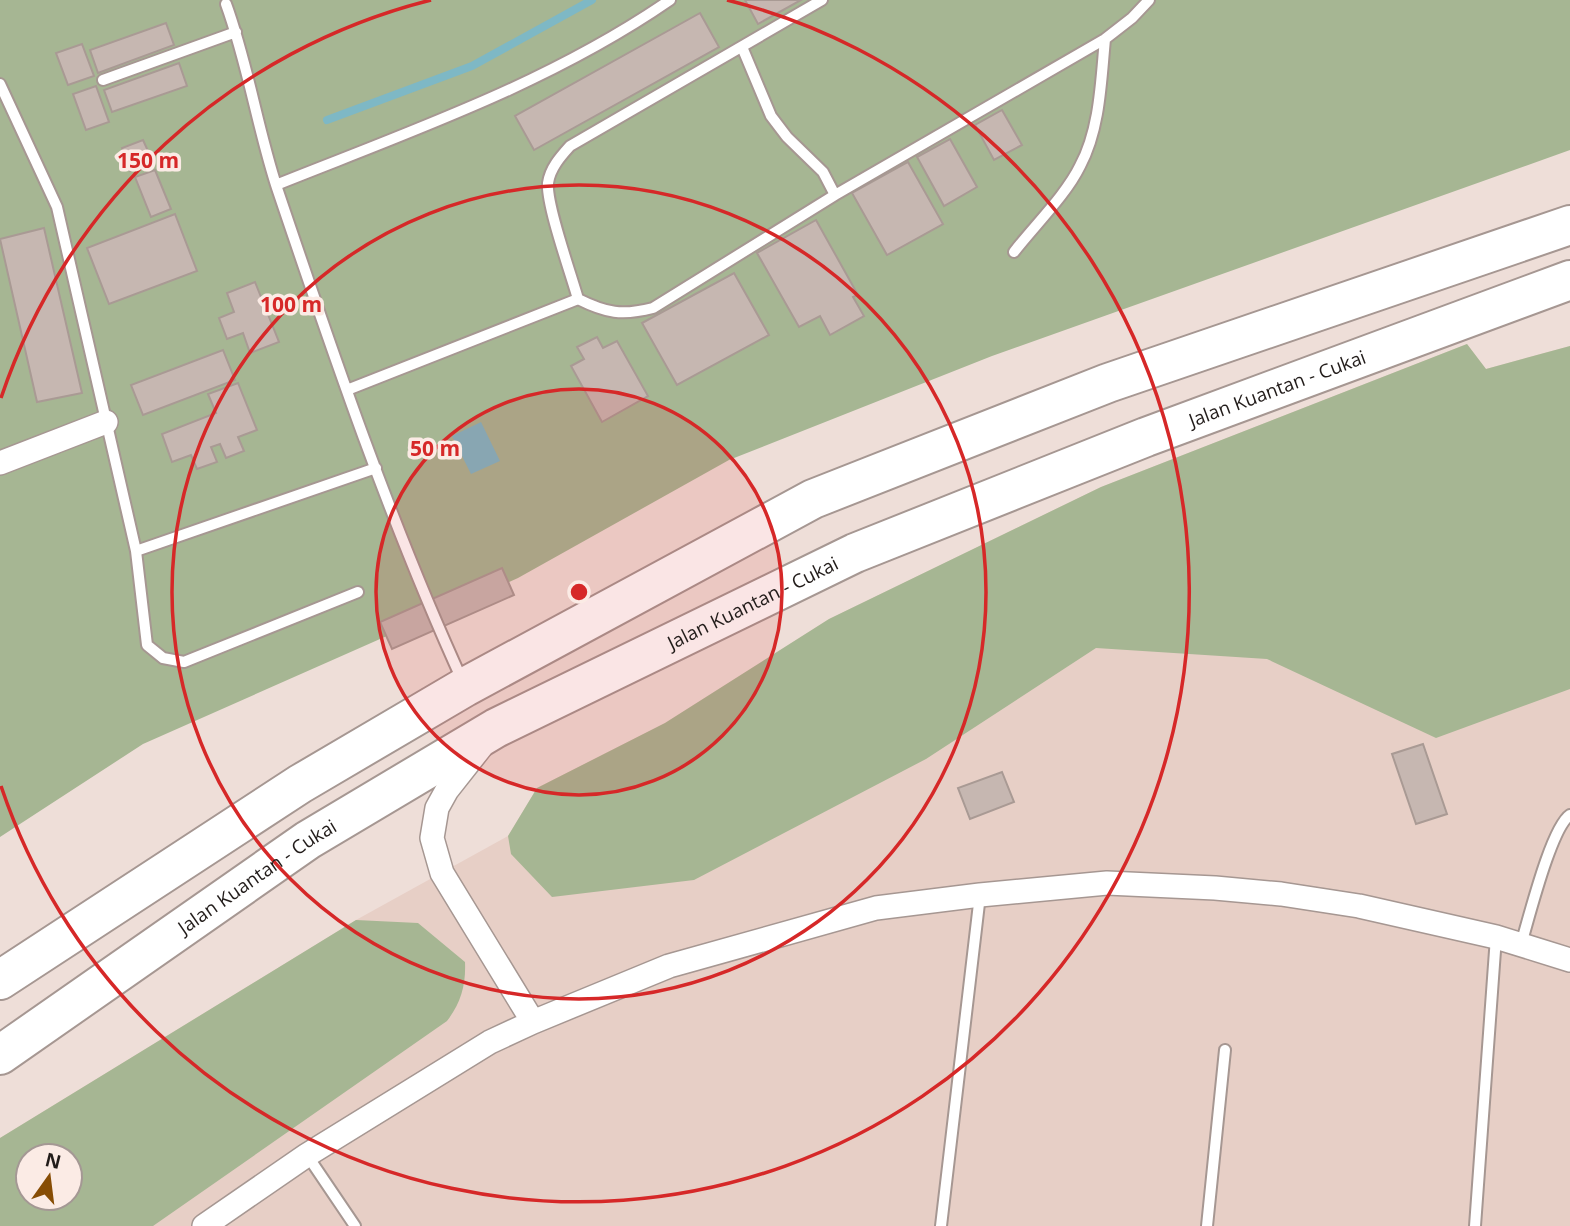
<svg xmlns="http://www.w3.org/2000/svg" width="1570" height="1226" font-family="'Open Sans',sans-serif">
<rect width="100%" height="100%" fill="#eeded8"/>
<path fill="#e7cfc6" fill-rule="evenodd" d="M1467 344 1486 369 1570 346V1226H0V1138L356 920 508 836 537 788 665 723 829 619 1101 487ZM28 1156H70V1198H28Z"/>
<path fill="#a6b693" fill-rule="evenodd" d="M0 0H1570V150L992 356 729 460 518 578 143 744 0 837Z
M1467 344 1486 369 1570 346V689L1436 738 1267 659 1096 648 926 759 694 880 552 897 511 854 508 836 537 788 665 723 829 619 1101 487Z
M356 920 418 923 465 962C466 985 461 1003 447 1021L153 1226H0V1138ZM28 1156H70V1198H28Z"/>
<path fill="#7eb8c5" d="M481 422 500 461 471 474 452 436Z"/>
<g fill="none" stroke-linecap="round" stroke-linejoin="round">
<path stroke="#7eb8c5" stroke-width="8" d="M327 120 472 66 592 0"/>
</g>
<path fill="#c6b7b1" stroke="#a99a94" stroke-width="2" d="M745 0H801L758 24Z
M700 13 719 47 534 150 515 116Z
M166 23 174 45 98 73 90 50Z
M82 44 94 76 68 85 56 53Z
M179 63 187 86 112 112 104 90Z
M96 86 109 122 86 130 73 94Z
M1002 110 1022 145 994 160 975 125Z
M950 139 977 187 944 206 917 157Z
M143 140 153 162 130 171 122 148Z
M908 162 943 224 887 255 852 193Z
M155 170 171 209 151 217 135 177Z
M175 214 197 271 109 304 87 248Z
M816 220 858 295 853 297 864 316 830 335 820 316 799 327 757 253Z
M44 228 82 393 37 402 0 239Z
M734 273 769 335 677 385 642 323Z
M255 282 279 342 250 353 243 333 227 339 219 318 234 312 227 293Z
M597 337 603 348 617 341 648 396 602 422 571 366 584 359 577 347Z
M223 350 235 380 143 415 131 385Z
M238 383 257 430 238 437 244 451 226 458 220 444 211 447 217 462 197 469 191 455 172 462 162 434 216 413 208 394Z
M502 568 514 595 392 649 380 622Z
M1423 744 1447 814 1416 824 1392 754Z
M1002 772 1014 802 970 819 958 788Z"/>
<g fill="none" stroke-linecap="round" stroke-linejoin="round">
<g stroke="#a69792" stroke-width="14">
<path id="lane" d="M226 4C248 64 257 127 277 188 333 354 390 522 463 682
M742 47 771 116 787 137 823 172 835 195
M103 80 236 32
M0 84 57 207 136 551 147 645 163 658 184 662 358 592
M276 185C411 131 550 83 670 0
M1014 252C1034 226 1066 195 1080 166 1100 129 1101 81 1105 39
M578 299C571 274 546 204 548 183 550 168 561 156 570 146L822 0
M347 390 578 299C606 313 622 316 653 308L835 195 1105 39 1132 18 1149 0
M136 551 376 468
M1521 944C1529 918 1551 828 1570 815
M307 1155 355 1226
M941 1226 980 895
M1207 1226 1225 1050
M1475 1226 1496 937"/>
</g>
<g stroke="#a69792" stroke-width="26">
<path id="street" d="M0 463 106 422
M481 747 447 790 437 808 432 838 442 873 533 1022
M204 1226 307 1155 490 1042 533 1022 669 966 876 908 980 895 1107 883 1215 888 1281 894 1359 906 1496 937 1570 960"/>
</g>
<g stroke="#a69792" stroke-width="42">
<g id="highway">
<path d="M0 980 300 784 465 687 813 499 1108 383 1570 225"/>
<path id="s1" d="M0 1055 308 840 496 728 855 553 1146 437 1570 280"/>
</g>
</g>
<use href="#lane" stroke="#fff" stroke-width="10"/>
<use href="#street" stroke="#fff" stroke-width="23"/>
<use href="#highway" stroke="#fff" stroke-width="38"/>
</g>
<circle cx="579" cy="592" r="203" fill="#d62828" fill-opacity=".12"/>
<g fill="none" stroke="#d62828" stroke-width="3.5">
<circle cx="579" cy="592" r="203"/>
<circle cx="579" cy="592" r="407"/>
<path d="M1 398A610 610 0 0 1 431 0M727 0A610 610 0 1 1 1 786"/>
</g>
<g text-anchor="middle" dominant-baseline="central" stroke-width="7" stroke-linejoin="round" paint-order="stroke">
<g font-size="19" fill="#221c1a" stroke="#fbebe5">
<text stroke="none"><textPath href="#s1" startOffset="1447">Jalan Kuantan - Cukai</textPath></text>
<text stroke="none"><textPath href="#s1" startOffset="880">Jalan Kuantan - Cukai</textPath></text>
<text stroke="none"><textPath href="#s1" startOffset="313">Jalan Kuantan - Cukai</textPath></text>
</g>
</g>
<circle cx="579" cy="592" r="10" fill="#d62828" stroke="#fbebe5" stroke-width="3.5"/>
<g font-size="21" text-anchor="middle" font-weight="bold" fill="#d62828" stroke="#fbebe5" stroke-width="7" stroke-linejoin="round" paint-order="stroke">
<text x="148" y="168">150 m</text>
<text x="291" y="312">100 m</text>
<text x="435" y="456">50 m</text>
</g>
<g transform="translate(49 1177) rotate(14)"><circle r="33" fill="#fbebe5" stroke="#a49894" stroke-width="2"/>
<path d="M0-5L12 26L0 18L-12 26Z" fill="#874d05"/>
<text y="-10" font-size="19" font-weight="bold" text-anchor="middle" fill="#221c1a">N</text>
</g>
</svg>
